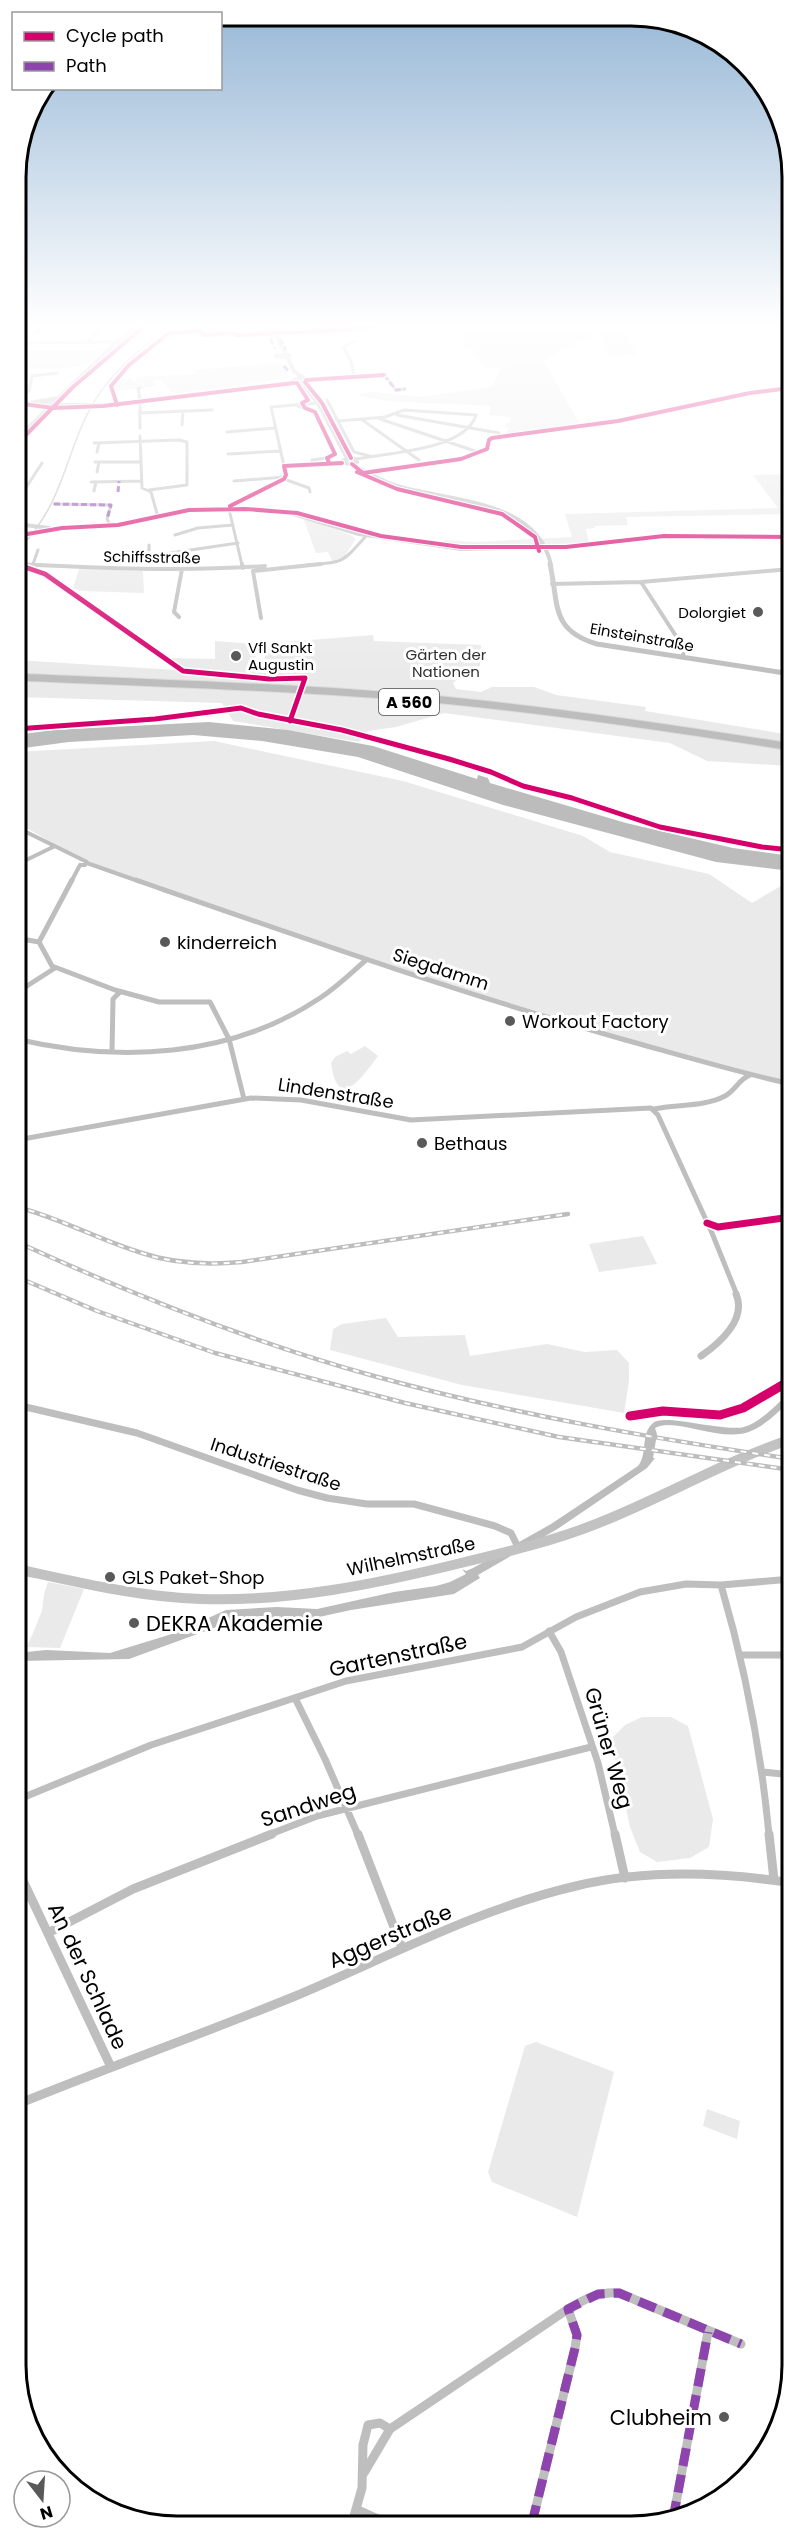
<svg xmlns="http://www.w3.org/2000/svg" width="808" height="2541" font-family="Poppins,sans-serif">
<rect width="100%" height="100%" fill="#fff"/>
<path fill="#eaeaea" d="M452 323 617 325 608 330 623 325 637 354 610 356 599 333 543 360 581 426 508 435 505 434 509 428 504 426 511 421V417L489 415 491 406 387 401 359 396 362 393 372 392 421 397 492 387 501 368 484 367 473 354 472 349 460 347 465 343Z
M16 350 102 351 86 366 55 369 16 368Z
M145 353 122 378 134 380 136 382 137 377 198 374 195 370 271 363 281 364 290 378 173 394 160 379 153 380 157 386 114 391 112 386 115 381Z
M790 474V514L626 517 628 525 595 526V528L586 529 589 543 498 546 441 544 444 540 476 542 572 537 565 514 778 508 753 475Z
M306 519 351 535 356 539 344 557 333 562 328 552 316 553 304 520Z
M79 569 143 571 144 593 81 591 73 588Z
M373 635 374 641 481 645 480 666 465 672 453 683 456 689 481 692 492 687H534L556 695 646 707 645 711 791 735V766L707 761 670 743 444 713 396 727 368 731 359 742 233 721 222 703 16 697V660L176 670 179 667 165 658 215 659V641L255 644 256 663H264L266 650 272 643Z
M214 741 403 781 583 836 610 852 709 874 752 903 791 880V1082C571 1028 358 955 144 882 115 873 87 861 60 847 44 840 33 829 16 824V752Z
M365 1046 378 1056C363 1076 338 1114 331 1063L335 1057 347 1051 351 1054Z
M643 1236 657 1264 599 1272 589 1244Z
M386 1318 398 1337 465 1335 470 1356 547 1344 585 1352 617 1350 629 1363V1380L624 1413 462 1385 330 1350 333 1329 342 1324Z
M48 1582 84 1589 60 1648 27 1647 42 1611 44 1594Z
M642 1717H671L688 1726 713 1819 709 1847 690 1858 657 1862 640 1852 630 1827 611 1739 625 1725Z
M536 2042 614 2072 577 2217 492 2182 488 2172 525 2046Z
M707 2109 740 2121 737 2139 703 2126Z"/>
<path fill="#bcbcbc" d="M209 722 288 730 373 746 477 779 478 775 488 778 490 783 626 823 733 848 791 856V871L716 862 503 805 358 757 262 741 193 735 69 742 16 749V735L53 730Z
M791 1391V1400C779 1411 766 1425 751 1431 721 1444 675 1416 655 1428L657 1434 653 1458H655L647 1468 559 1528 478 1575 480 1578 454 1594 351 1610 319 1617 287 1620 260 1616 233 1621 129 1659 17 1661V1653L46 1650 110 1653 175 1633 226 1610 277 1607 317 1609 394 1592 436 1586 450 1582 466 1574 462 1569 466 1571 473 1568 551 1524 638 1466C648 1454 640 1434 653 1423 664 1413 722 1432 744 1427 760 1423 779 1402 791 1391Z"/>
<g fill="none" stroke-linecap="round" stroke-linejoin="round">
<g stroke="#dbdbdb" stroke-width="6">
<path id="primary" d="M33 403 57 399
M16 441 114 345 143 323"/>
</g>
<g stroke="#dbdbdb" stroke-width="9">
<path id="motorway" d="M16 677C155 683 294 687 432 699 552 710 672 728 791 747"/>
</g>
<path stroke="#bebebe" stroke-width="3" d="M68 326 71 323
M37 333 43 323
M16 343 117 342
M86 343 106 323
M16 369H19
M384 375 396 390 405 389
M306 380 354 376 351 361 343 347 354 341
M140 388 138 389C142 402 139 414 140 428
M16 400 17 395 29 391 32 376 57 373
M327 400 354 452 370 456
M16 402 52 405
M295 405 315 412 335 454 327 458 312 460V464
M139 413 212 410
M397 415 499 433
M361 419 419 460
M380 419 475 451
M339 421 385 417 404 410 476 415C466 450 387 453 356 459
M182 425 183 411
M227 432 275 428
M140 436 142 488 151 492 158 517
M94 443 179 440 187 442V485L149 490
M97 452 99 443
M228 454 280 451
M95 462H140
M284 466 271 407 317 403
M97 472 99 462
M234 481 284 477
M91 482 141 481
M94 491 96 482
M310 492 309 488 284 479 286 475 284 466 342 463
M16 503 42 463
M54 504 111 505 107 519 111 526
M229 509 242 565
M175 535 198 528 233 525
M149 545V562
M150 556 238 543
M16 564 43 565
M33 564 38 550
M307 565C344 562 341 564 366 536"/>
<path stroke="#bebebe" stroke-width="4" d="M16 564C99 568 182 572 265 566
M242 564 243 568
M641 582 685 650 682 657
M552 584 641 582 790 569
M179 617 174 612 182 569
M261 618 253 571 321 564
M16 827 87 862 85 865H80
M87 863 141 882
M16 869 18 864 53 847
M71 882 80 865"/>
<path stroke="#bebebe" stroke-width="5" d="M136 880C300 937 462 994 629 1041 683 1056 736 1072 791 1084
M16 938 39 942
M39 942 52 966 115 990 159 1002H210L229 1039 244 1099
M39 942 72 880
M16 993 55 968
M16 1039C118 1063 231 1058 320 998 337 987 351 973 366 960
M112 1052 113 999 120 992
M654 1109C677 1104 704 1107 725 1096 735 1091 740 1078 750 1075
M17 1140 251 1098 301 1100 411 1120 651 1108 658 1115 712 1233 737 1295
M707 1223 718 1227 791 1217"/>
<path stroke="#bebebe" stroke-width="7" d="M701 1356C720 1343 747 1319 736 1294
M17 1405 137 1433 297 1490 327 1498 367 1504H414L495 1526 511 1533 519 1549
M721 1585C745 1667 761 1750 769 1835
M549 1631 561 1652 598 1763 615 1835
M741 1655H792
M295 1698 325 1759 358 1835
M763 1772 792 1775
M17 1800 151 1745 346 1681 522 1647 576 1617 640 1592 686 1584 721 1585 792 1579
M268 1835 317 1816 591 1747"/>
<path stroke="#bebebe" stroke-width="9" d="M358 1834 402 1948
M615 1834 625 1878
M769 1834 774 1880
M17 1868 111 2067
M48 1933 133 1889 272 1834
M18 2104C109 2067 202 2034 293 1997 386 1958 477 1909 576 1886 646 1869 721 1872 792 1883
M364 2473 390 2429 568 2309C585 2299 599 2291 619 2293L741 2344
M356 2509 387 2523
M673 2519 708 2332
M352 2523 362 2488 363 2445 368 2425 380 2423 390 2429
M532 2523 575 2348 577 2335 568 2309"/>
<path stroke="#bebebe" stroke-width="4" d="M269 323 285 353
M289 355 287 357 276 356Z
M287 357 294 371 306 380 300 383 292 381 300 378
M301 383 318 403 347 458
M52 405H106L292 382
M349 458 355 459 357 462 350 464 341 462Z
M352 464C367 473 381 481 397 486 450 502 537 499 551 565
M16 524 49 528
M16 536 62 528 118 525 189 510 246 509 287 512 359 534 461 549 583 546 664 536 790 537"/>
<path stroke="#bebebe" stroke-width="5" d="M550 564C559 604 550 630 597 644L791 674"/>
<path stroke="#c2c2c2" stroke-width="4.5" d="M772 323 790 326"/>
<path stroke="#c2c2c2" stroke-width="10" d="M17 1569C77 1582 138 1597 201 1599 289 1602 376 1584 461 1563 507 1552 553 1541 596 1524 663 1498 724 1461 792 1439"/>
<use href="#primary" stroke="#bdbdbd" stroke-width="4.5"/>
<use href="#motorway" stroke="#bdbdbd" stroke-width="7"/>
<path stroke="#bdbdbd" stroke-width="1.5" d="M16 553C29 539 40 525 49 508 67 474 74 435 94 402 113 369 144 347 172 323"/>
<g stroke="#bdbdbd" stroke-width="4.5">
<path id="rail" d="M17 1207C60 1218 99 1240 142 1253 174 1264 208 1265 242 1262L568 1214
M17 1242C133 1295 251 1342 374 1376 511 1414 651 1438 792 1459
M17 1277 97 1311 215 1353 405 1403 559 1437 792 1470"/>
</g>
<use href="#rail" stroke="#fff" stroke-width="2" stroke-dasharray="6" stroke-linecap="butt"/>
<path stroke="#8e44ad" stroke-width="3" stroke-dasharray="6 3" stroke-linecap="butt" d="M262 323 275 348
M271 323 286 350
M763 323 790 327
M68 326 71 323
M37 333 43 323
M284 366 289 372
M384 375 396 390 405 389
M118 492 119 481
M54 504 111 505 107 519"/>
<path stroke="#8e44ad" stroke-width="9" stroke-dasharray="18 9" stroke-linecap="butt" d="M673 2519 708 2332
M532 2523 575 2348 577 2335 568 2309 598 2294 619 2293 741 2344"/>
<g stroke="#fff" stroke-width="6">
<path id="cycleway-far3" d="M306 380 384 375
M305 382 322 403 351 458
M297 383 308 400 302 403 305 408 315 412 335 454 327 458 329 463
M16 403 53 408 103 406 294 383
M117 405 111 386 129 365 169 333 200 331 204 335 230 333 238 335 345 330 389 323
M16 445 73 387 148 323
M352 464 363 473 461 459 487 449 489 440 492 438 618 421 750 393 790 388
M357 472 397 489 502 514 535 537 539 551
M230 506 284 479 286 475 284 466 342 463
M16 536 62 528 118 525 189 510 246 509 297 513 381 536 461 547H566L664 536 790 537
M16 564 23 565"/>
</g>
<g stroke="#fff" stroke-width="8">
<path id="cycleway-far2" d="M16 564 45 574 183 671 269 679 305 678 290 721
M16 729 155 719 241 708 258 714 342 730 449 759 491 772 523 786 572 798 660 827 762 847 791 850"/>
</g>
<g stroke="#fff" stroke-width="10">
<path id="cycleway-far1" d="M707 1223 718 1227 791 1217"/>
</g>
<g stroke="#fff" stroke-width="13">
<path id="cycleway" d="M630 1416 663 1411 720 1415 743 1408 791 1380"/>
</g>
<use href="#cycleway-far3" stroke="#d6006c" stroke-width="4"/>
<use href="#cycleway-far2" stroke="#d6006c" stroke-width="5"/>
<use href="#cycleway-far1" stroke="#d6006c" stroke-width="7"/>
<use href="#cycleway" stroke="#d6006c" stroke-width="9"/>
</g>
<linearGradient id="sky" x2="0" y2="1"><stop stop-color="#96b7d6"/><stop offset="0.48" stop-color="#fff"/><stop offset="1" stop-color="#fff" stop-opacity="0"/></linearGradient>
<rect width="808" height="678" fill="url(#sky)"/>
<g fill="#595959" stroke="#fff" stroke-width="2">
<circle cx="758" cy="612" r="6"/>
<circle cx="236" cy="656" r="6"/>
<circle cx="165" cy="942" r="6"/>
<circle cx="510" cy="1021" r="6"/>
<circle cx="422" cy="1143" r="6"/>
<circle cx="110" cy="1577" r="6"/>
<circle cx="134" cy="1623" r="6"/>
<circle cx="724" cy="2417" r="6"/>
</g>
<g text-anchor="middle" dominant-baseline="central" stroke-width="6" stroke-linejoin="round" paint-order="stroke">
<g font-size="15" fill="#000" stroke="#fff">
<text transform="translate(152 557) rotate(1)">Schiffsstraße</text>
<text transform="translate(642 637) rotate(10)">Einsteinstraße</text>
</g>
<g font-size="15" fill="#000" stroke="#fff" text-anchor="end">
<text x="746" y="612">Dolorgiet</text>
<text x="248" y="647" text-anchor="start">Vfl Sankt<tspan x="248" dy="17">Augustin</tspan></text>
</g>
<g font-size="15" fill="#303030" stroke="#fff">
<text x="446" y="654">Gärten der<tspan x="446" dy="17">Nationen</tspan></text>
</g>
<rect fill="#fff" stroke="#4c4c4c" stroke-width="1.5" x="379" y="689" width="60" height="26" rx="4.5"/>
<g font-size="16" font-weight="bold" fill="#000">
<text x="409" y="702">A 560</text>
</g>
<g font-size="18" fill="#000" stroke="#fff" text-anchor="start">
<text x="177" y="942">kinderreich</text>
<text x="522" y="1021">Workout Factory</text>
<text x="434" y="1143">Bethaus</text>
<text x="122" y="1577">GLS Paket-Shop</text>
</g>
<g font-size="18" fill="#000" stroke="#fff">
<text transform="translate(441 969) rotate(18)">Siegdamm</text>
<text transform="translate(336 1093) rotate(9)">Lindenstraße</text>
<text transform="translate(276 1464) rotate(18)">Industriestraße</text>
<text transform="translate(411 1556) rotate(-12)">Wilhelmstraße</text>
</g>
<g font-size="21" fill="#000" stroke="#fff" text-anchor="start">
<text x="146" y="1623">DEKRA Akademie</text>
<text x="712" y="2417" text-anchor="end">Clubheim</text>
</g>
<g font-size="21" fill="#000" stroke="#fff">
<text transform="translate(398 1655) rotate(-12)">Gartenstraße</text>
<text transform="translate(609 1748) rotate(74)">Grüner Weg</text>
<text transform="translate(308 1805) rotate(-18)">Sandweg</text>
<text transform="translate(390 1936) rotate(-23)">Aggerstraße</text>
<text transform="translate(88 1976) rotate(65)">An der Schlade</text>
</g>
</g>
<path d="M0 0H808V2541H0ZM177 26H631A151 151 0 0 1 782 177V2365A151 151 0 0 1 631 2516H177A151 151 0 0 1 26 2365V177A151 151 0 0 1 177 26Z" fill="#fff" fill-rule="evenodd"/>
<path fill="none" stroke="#000" stroke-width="3" d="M177 26H631A151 151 0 0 1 782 177V2365A151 151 0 0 1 631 2516H177A151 151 0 0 1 26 2365V177A151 151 0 0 1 177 26Z"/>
<rect x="12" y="12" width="210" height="78" fill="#ffffff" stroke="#999999" stroke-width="1.5"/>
<rect x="24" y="32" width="30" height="9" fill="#d6006c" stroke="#999999" stroke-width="1.5"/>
<text x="66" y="42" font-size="18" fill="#000000">Cycle path</text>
<rect x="24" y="62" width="30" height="9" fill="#8e44ad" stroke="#999999" stroke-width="1.5"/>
<text x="66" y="72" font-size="18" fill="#000000">Path</text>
<g transform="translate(42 2499) rotate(163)"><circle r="28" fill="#ffffff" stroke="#999999" stroke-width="1.5"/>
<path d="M0-4.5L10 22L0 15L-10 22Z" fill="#595959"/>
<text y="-9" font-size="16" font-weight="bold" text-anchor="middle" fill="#000000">N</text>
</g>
</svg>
